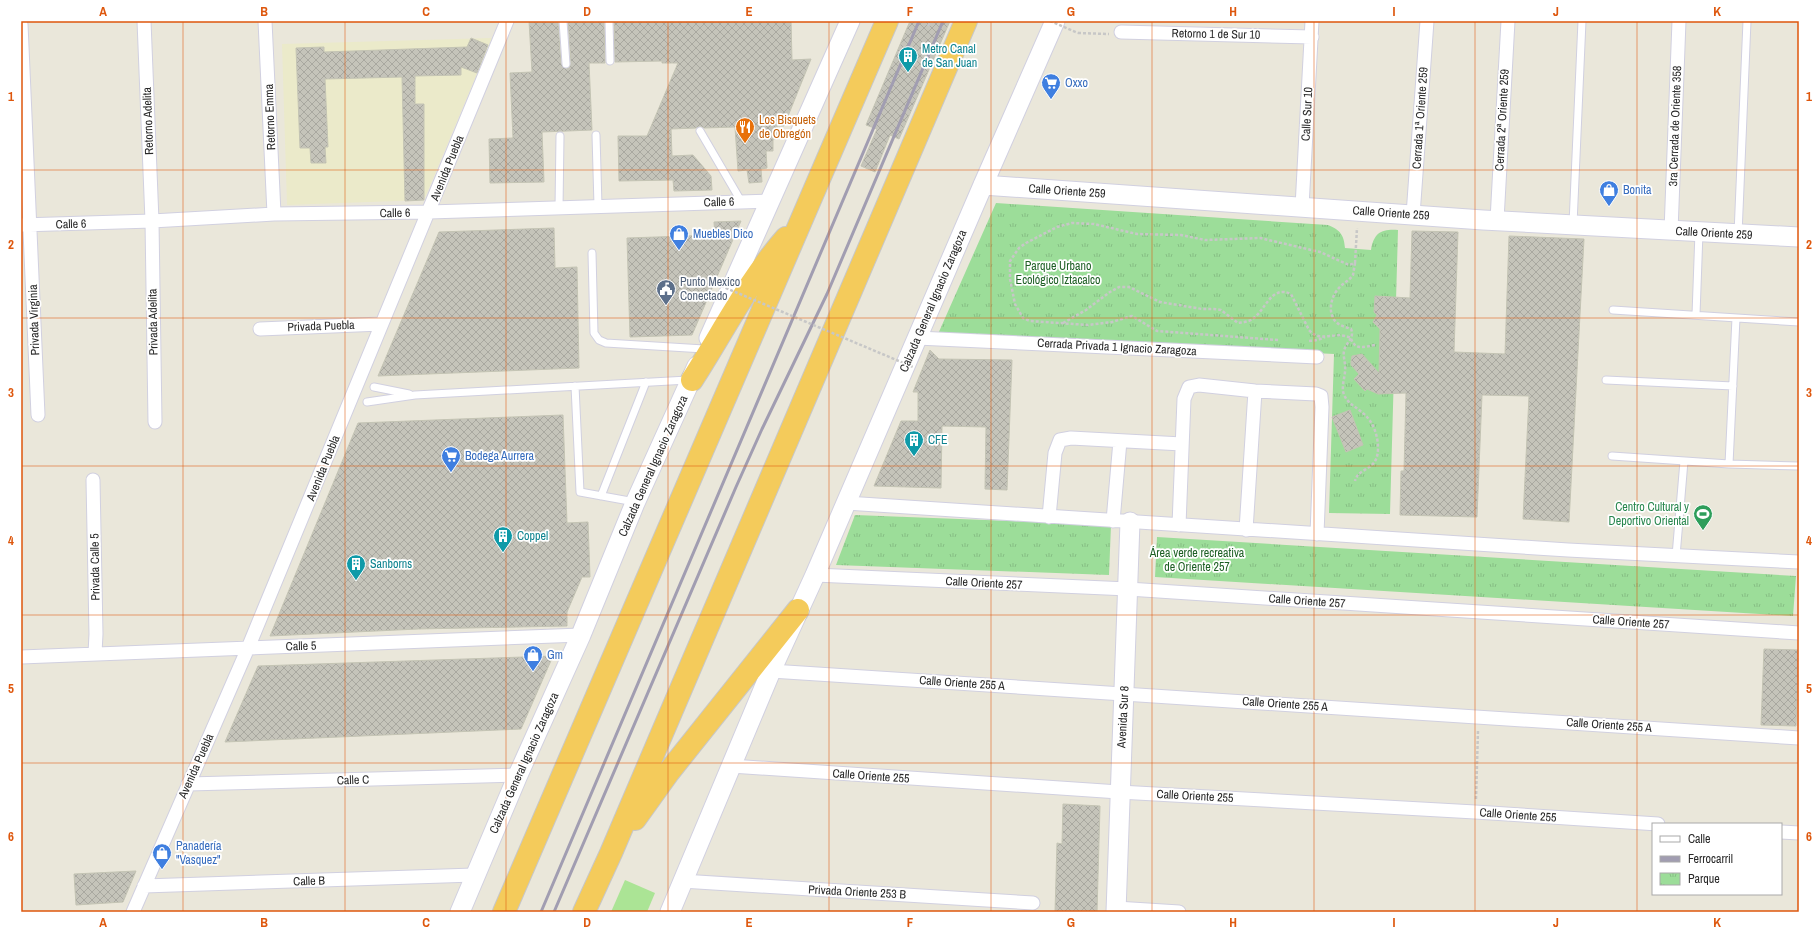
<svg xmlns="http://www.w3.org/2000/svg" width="1820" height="933" font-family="'Archivo Narrow',sans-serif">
<defs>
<pattern id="park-tufts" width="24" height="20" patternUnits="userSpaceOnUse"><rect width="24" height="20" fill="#9cdd99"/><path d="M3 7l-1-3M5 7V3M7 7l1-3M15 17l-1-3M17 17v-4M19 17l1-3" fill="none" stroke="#86be84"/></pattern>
<pattern id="building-cross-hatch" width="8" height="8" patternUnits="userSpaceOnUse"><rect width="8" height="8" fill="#c5c4ba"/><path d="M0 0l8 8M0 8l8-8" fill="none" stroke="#a9a8a0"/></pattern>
</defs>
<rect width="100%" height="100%" fill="#eae7da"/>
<path fill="#ebeaca" d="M492 38 424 200 287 205 282 44Z"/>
<path fill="url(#park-tufts)" d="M996 203 1328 225C1341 230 1344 236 1345 248L1371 250C1374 232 1382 229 1398 230L1390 514 1329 513 1334 354 938 334Z
M855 515 1111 525 1109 575 836 565Z
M1157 537 1796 576 1793 616 1155 577Z"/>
<path fill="#abe495" d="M625 880 655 893 647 912H611Z"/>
<path fill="url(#building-cross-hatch)" stroke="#c4c4b4" d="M529 21H558L561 64 566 69 569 68 571 64 568 21H604L605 63H589L592 130 542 132 544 182 490 183 489 139 513 138 510 73 532 72Z
M614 21H791L792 60 811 59 784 126H777L778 139H773V151H766L767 168 761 169 762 182 749 183 747 170 738 171 735 127 704 128 700 126 696 128 671 129 672 156 693 155 711 176 712 190 674 191 673 180 619 181 618 136H647L678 63H662V61L615 62Z
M910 21H950L899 139 890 135 875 172 861 166 877 129 866 125Z
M471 38 488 45 477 73 461 67V75L415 76V104H424V200L405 201 402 77 325 79 328 147H325L326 163H311L310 148H300L296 48 324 47V52L467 47Z
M741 221 692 335 630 337 627 238 715 235 714 222Z
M554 228 555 268 577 267 579 368 378 376 439 232Z
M1412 231 1458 232 1454 352 1505 354 1509 236 1584 239 1569 522 1523 519 1529 396 1482 395 1477 517 1400 515 1401 471H1404L1406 393 1378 394 1367 389 1365 391 1354 379 1359 374 1351 365V361L1352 356 1362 354 1379 373 1380 329 1373 322 1377 315 1374 312 1375 296 1410 298Z
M930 350 939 359 1012 360 1007 490 985 489 986 427 942 426 941 488 874 486 901 421H918V392H913Z
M1350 410 1363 445 1346 452 1332 417Z
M563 415 567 523 588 522 590 577H582L567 612V626L418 629 270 636 358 423Z
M1764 649 1799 650 1796 726 1761 725Z
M553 656 521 729 225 742 258 666Z
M1063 804 1100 806 1097 912H1055L1057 843 1062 844Z
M136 871 123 902 76 905 74 874Z"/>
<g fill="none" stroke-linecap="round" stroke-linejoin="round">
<g stroke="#d1d0e0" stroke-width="9">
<path id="lane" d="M563 21 566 64
M609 21 610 61
M700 131 741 201
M596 135 598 206
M559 208 560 136
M1573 224 1582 21
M1738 234 1747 21
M592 253 594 333 599 340 606 343 704 349
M1613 310 1799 322
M1696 315 1699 232
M1606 380 1733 386
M575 386 580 492 635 502
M374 387 409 394
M367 402 415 395 688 380
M1612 456 1729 464 1799 466
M1729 464 1736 318
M601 496 646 382
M1676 556 1684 461"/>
</g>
<g stroke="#d1d0e0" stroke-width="15">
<path id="street" d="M144 21 152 221 155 422
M265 21 274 214
M21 24 38 415
M1121 32 1312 37
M1302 207 1312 21
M1413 215 1427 21
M1497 220 1508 21
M21 225 152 221 274 214 429 212 769 201
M1671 231 1679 21
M260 329 381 324
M917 338 1317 357
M93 480 96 634 95 653
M846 503 1568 550 1799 562
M1049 517 1055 453 1060 440 1071 438 1182 444
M1113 521 1120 441
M1179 525 1184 399 1189 387 1199 385 1255 391 1316 394 1321 396 1322 407 1317 534
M1246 530 1255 391
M815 575 1128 589 1799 633
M21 657 581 635
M771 671 1799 738
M731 766 1119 792 1475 812 1658 824
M188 784 518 775
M1781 832 1799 833
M682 881 1033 903
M144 886 474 875
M1116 908 1179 912
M133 912 248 648 507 21"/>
</g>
<g stroke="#d1d0e0" stroke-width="21">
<path id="secondary" d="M983 185 1483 220 1799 237
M709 338 850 21
M460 912 518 775 581 635 635 503 697 366
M670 912 771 671 815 575 983 185 1055 21
M1116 912 1130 522"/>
</g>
<g stroke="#c7c7c7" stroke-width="24">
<path id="highway" d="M692 380C723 332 749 280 786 238
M635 819 668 773 798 610
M504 912 887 21
M584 912 611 853 966 21"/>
</g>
<path stroke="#c7c7c7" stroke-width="2.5" stroke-dasharray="3 2" stroke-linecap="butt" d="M928 26 931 21
M1078 33 1109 34
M1355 263 1357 228
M1063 323 1086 310 1110 292 1119 287H1129L1160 302 1202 309H1214L1221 310 1238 323C1244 322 1250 322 1255 317 1266 308 1272 285 1291 294L1309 330C1321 344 1334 330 1351 338 1355 352 1365 346 1376 345
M1278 340 1157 331 1132 316 1112 322 1088 325 1030 321 1023 318 1015 304 1010 279V261L1019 248 1026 243 1057 227 1072 223 1094 224 1137 234 1181 235 1205 240 1260 238 1320 252 1349 265 1355 263 1353 275C1349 281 1343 283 1339 288 1331 296 1327 313 1336 322 1340 326 1346 327 1351 329 1355 338 1346 342 1344 351 1343 356 1345 361 1345 366 1346 374 1342 383 1343 391 1345 403 1357 407 1365 415 1374 423 1378 437 1378 448 1378 472 1359 466 1355 481
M1309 341 1318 340 1325 337
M1476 799 1478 730"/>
<use href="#lane" stroke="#fff" stroke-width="7"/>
<use href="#street" stroke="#fff" stroke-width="13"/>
<use href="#secondary" stroke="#fff" stroke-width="19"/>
<use href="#highway" stroke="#f4cb5b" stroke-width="22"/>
<path stroke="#a19db1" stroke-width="3" d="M541 912 919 21
M554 912 736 487 762 429 827 294 943 21"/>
<path stroke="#c7c7c7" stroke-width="2.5" stroke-dasharray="3 2" stroke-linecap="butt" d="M1050 21 1078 33
M721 286 913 367"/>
</g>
<path fill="none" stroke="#de570d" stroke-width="1" stroke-opacity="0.55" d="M183 21V912M345 21V912M506 21V912M668 21V912M829 21V912M991 21V912M1152 21V912M1314 21V912M1475 21V912M1637 21V912M21 170H1799M21 318H1799M21 466H1799M21 615H1799M21 763H1799"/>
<defs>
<g id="building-pin" transform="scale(1)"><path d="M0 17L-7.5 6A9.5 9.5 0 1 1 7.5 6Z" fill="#0f9aa8" stroke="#fff"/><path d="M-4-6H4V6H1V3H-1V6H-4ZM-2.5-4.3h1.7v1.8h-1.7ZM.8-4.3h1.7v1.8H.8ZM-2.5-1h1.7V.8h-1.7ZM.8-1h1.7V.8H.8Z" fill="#fff"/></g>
<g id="supermarket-pin" transform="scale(1)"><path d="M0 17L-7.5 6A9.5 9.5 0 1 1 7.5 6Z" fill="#3f7fe0" stroke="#fff"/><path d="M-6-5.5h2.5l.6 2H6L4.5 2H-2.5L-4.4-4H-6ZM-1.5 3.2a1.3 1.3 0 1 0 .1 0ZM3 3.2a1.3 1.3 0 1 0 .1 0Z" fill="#fff"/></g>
<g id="restaurant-pin" transform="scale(1)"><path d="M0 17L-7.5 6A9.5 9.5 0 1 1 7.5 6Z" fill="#e8710a" stroke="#fff"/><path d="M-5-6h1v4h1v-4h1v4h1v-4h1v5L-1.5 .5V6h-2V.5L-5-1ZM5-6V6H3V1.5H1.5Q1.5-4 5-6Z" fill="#fff"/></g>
<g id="shop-pin" transform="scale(1)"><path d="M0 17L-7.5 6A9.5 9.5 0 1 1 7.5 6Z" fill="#3f7fe0" stroke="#fff"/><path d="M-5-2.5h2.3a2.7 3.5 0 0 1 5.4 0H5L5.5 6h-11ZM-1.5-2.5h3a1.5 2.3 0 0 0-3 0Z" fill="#fff"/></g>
<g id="civic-pin" transform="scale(1)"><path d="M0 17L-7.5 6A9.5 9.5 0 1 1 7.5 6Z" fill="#5c6f8a" stroke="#fff"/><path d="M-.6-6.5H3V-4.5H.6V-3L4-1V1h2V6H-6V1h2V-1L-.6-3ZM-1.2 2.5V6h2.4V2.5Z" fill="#fff"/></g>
<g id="stadium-pin" transform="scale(1)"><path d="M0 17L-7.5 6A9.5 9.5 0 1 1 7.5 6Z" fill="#2e9e5b" stroke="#fff"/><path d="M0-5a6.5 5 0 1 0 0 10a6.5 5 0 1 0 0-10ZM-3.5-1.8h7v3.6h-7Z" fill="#fff"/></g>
</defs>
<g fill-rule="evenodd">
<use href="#building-pin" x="908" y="56"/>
<use href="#supermarket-pin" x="1051" y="83"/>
<use href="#restaurant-pin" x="745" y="127"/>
<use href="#shop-pin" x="1609" y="190"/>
<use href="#shop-pin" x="679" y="234"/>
<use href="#civic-pin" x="666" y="289"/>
<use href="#building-pin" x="914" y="440"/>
<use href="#supermarket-pin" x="451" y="456"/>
<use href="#stadium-pin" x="1703" y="514"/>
<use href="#building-pin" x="503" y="536"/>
<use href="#building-pin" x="356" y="564"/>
<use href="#shop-pin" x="533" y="655"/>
<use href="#shop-pin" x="162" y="853"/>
</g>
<g text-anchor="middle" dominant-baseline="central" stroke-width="3.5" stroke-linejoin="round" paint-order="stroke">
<g font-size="12" fill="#282828" stroke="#fff">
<text transform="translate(1216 34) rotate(1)">Retorno 1 de Sur 10</text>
<text transform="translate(1307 114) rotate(-87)">Calle Sur 10</text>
<text transform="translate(270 117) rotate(-92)">Retorno Emma</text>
<text transform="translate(1420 118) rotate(-86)">Cerrada 1ª Oriente 259</text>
<text transform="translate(1502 120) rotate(-87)">Cerrada 2ª Oriente 259</text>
<text transform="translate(148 121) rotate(-92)">Retorno Adelita</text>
<text transform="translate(1675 126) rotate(-88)">3ra Cerrada de Oriente 358</text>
<text transform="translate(447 168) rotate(-68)">Avenida Puebla</text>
<text transform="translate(1067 191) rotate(4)">Calle Oriente 259</text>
<text transform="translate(719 202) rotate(-2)">Calle 6</text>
<text transform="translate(395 213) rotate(-1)">Calle 6</text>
<text transform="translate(1391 213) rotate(4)">Calle Oriente 259</text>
<text transform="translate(71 224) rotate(-2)">Calle 6</text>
<text transform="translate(1714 233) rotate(3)">Calle Oriente 259</text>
<text transform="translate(933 301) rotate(-67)">Calzada General Ignacio Zaragoza</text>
<text transform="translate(34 320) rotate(-92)">Privada Virginia</text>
<text transform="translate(153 322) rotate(-91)">Privada Adelita</text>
<text transform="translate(321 326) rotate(-2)">Privada Puebla</text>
<text transform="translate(1117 347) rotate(3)">Cerrada Privada 1 Ignacio Zaragoza</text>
<text transform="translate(653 466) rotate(-66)">Calzada General Ignacio Zaragoza</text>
<text transform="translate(323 468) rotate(-68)">Avenida Puebla</text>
<text transform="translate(95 567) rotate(-91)">Privada Calle 5</text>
<text transform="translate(984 583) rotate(3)">Calle Oriente 257</text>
<text transform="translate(1307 601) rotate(4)">Calle Oriente 257</text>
<text transform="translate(1631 622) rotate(4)">Calle Oriente 257</text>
<text transform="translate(301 646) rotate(-2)">Calle 5</text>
<text transform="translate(962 683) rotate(4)">Calle Oriente 255 A</text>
<text transform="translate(1285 704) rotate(4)">Calle Oriente 255 A</text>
<text transform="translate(1123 717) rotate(-87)">Avenida Sur 8</text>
<text transform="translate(1609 725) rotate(4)">Calle Oriente 255 A</text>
<text transform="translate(524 763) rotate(-66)">Calzada General Ignacio Zaragoza</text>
<text transform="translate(196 766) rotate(-66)">Avenida Puebla</text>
<text transform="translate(871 776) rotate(4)">Calle Oriente 255</text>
<text transform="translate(353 780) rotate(-2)">Calle C</text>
<text transform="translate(1195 796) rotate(3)">Calle Oriente 255</text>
<text transform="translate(1518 815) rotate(4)">Calle Oriente 255</text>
<text transform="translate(309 881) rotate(-2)">Calle B</text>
<text transform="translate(857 892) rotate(3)">Privada Oriente 253 B</text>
</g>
<g font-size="12" fill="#0d838f" stroke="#fff" text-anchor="start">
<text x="922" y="49">Metro Canal<tspan x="922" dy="14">de San Juan</tspan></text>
<text x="928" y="440">CFE</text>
<text x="517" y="536">Coppel</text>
<text x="370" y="564">Sanborns</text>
</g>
<g font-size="12" fill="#366cbe" stroke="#fff" text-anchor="start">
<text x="1065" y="83">Oxxo</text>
<text x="1623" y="190">Bonita</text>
<text x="693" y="234">Muebles Dico</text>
<text x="465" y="456">Bodega Aurrera</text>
<text x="547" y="655">Gm</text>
<text x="176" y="846">Panadería<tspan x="176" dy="14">"Vasquez"</tspan></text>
</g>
<g font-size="12" fill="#c56008" stroke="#fff" text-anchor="start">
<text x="759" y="120">Los Bisquets<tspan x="759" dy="14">de Obregón</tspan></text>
</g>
<g font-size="12" fill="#1d5f24" stroke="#fff">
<text x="1058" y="266">Parque Urbano<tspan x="1058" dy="14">Ecológico Iztacalco</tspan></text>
<text x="1197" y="553">Área verde recreativa<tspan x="1197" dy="14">de Oriente 257</tspan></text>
</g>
<g font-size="12" fill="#4e5e75" stroke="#fff" text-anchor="start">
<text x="680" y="282">Punto Mexico<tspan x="680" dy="14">Conectado</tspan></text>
</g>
<g font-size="12" fill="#27864d" stroke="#fff" text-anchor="end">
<text x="1689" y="507">Centro Cultural y<tspan x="1689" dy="14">Deportivo Oriental</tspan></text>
</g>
</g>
<rect width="1820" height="933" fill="none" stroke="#ffffff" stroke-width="44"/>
<rect x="1652" y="823" width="130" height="72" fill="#ffffff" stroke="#a9a9a9"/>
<rect x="1660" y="836" width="20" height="6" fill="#ffffff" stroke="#a9a9a9"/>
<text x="1688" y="843" font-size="12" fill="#282828">Calle</text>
<rect x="1660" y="856" width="20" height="6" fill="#a19db1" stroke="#a9a9a9"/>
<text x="1688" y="863" font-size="12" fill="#282828">Ferrocarril</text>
<rect x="1660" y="873" width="20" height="12" fill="url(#park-tufts)" stroke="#a9a9a9"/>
<text x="1688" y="883" font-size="12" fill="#282828">Parque</text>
<rect x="22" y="22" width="1776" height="889" fill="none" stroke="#de570d" stroke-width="1.5"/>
<g font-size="13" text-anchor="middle" font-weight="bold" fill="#de570d">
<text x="103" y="16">A</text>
<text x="264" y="16">B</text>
<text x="426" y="16">C</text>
<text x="587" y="16">D</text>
<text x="749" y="16">E</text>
<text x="910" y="16">F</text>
<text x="1071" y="16">G</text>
<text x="1233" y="16">H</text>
<text x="1394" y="16">I</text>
<text x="1556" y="16">J</text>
<text x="1717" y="16">K</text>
<text x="11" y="101">1</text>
<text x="1809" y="101">1</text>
<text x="11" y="249">2</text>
<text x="1809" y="249">2</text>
<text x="11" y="397">3</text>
<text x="1809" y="397">3</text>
<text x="11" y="545">4</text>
<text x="1809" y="545">4</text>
<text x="11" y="693">5</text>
<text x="1809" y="693">5</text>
<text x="11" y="841">6</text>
<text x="1809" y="841">6</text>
<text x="103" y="927">A</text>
<text x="264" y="927">B</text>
<text x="426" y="927">C</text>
<text x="587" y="927">D</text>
<text x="749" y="927">E</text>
<text x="910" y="927">F</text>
<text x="1071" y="927">G</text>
<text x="1233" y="927">H</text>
<text x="1394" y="927">I</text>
<text x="1556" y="927">J</text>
<text x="1717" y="927">K</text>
</g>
</svg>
